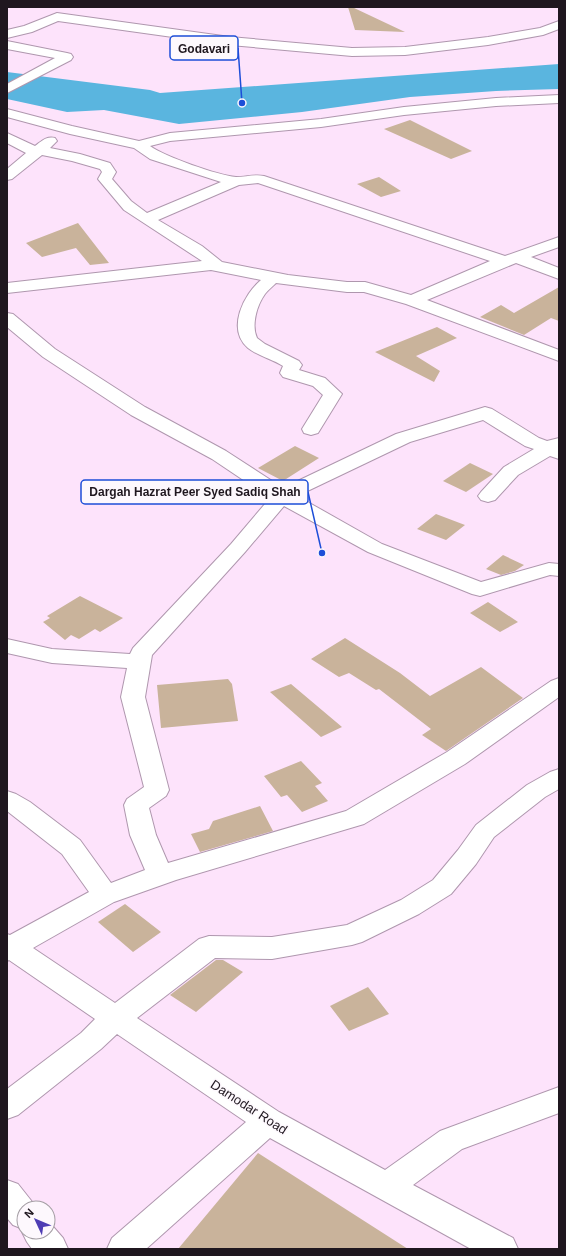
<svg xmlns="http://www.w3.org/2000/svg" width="566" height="1256" font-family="Helvetica,sans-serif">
<rect width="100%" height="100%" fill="#fde3fb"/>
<path fill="#5ab5df" d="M559 64V89L496 91 410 97 302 112 179 124 104 110 67 112 7 99V72L150 90 160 93Z"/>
<path fill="#c9b39b" d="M348 7H352L405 32 355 30Z
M410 120 472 151 451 159 384 129Z
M379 177 401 191 381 197 357 184Z
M78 223 109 263 90 265 76 248 42 257 26 243Z
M559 287V321L551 318 524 335 480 317 501 305 514 313Z
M437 327 457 338 416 356 440 371 434 382 375 352Z
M295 446 319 458 283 481 258 468Z
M470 463 493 474 466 492 443 481Z
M436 514 465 525 446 540 417 529Z
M503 555 524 565 515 571 501 575 486 569Z
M80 596 123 618 100 632 95 629 79 639 71 635 65 640 43 622 50 618 47 616Z
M488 602 518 622 500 632 470 613Z
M345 638 400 673 430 696 481 667 523 698 446 751 422 735 431 729 379 689 376 690 349 673 339 677 311 659Z
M228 679 232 684 238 721 161 728 157 685Z
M291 684 342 727 321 737 270 692Z
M301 761 322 783 315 786 328 801 302 812 287 795 281 797 264 776Z
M260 806 273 831 200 852 191 834 209 829 213 821Z
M125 904 161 932 133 952 98 922Z
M216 960H223L243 972 196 1012 170 995Z
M368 987 389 1014 349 1031 330 1006Z
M258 1153 408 1249H178Z"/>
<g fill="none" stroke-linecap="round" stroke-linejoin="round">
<g stroke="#af97ae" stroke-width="2">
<path id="minor" d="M57 13 230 37 352 48 405 47 488 37 540 28 559 21V29L543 35 488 45 405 55 352 56 230 45 58 21 32 32 7 38V30L24 26Z
M7 41 67 53 71 54 73 57 71 60 7 93V84L55 58 7 49Z
M559 95V103L496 106 404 115 321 127 170 141 150 146C166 157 217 175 236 177 246 177 255 174 264 176L505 256 559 237V247L531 257 559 268V279L516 263 427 300 559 350V361L406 304 364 292H347L276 283C273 286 268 290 265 294 257 305 251 325 257 338L265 344 299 361 302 365 299 370 325 378 342 394 318 433 311 435 304 433 302 429 323 395 313 386 283 377 280 373 283 366C272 359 258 356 248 348 226 329 244 294 261 280L211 270 7 293V283L202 261 124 210 98 179 102 172 100 169 72 161 42 155 12 179 7 180V169L26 153 7 143V133L35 146C42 141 46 136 55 138L57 141 50 148 80 154 110 163 116 172 112 179 131 201 147 213 221 182 150 159 134 148 70 134 7 117V109L72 126 139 141 170 133 321 119 404 107 496 98ZM258 183 490 261 411 295 365 282H347L288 275 222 262 202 246 158 220 239 185Z
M7 313 13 314 55 349 145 407 226 451 283 488 396 434 485 407 492 409 539 438 547 441 559 438V459L550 456 518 475 495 500 488 502 481 500 478 496 481 492 504 467 534 449 525 446 483 420 410 442 297 496 382 544 481 582 549 563 559 564V576L550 575 480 596 472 594 368 552 284 506 245 552 152 655 145 697 169 790 166 796 149 808 156 835 168 863 346 811 447 752 551 681 559 678V697L465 764 364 824 176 880 114 902 33 948 115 1003 199 939 209 936 272 937 347 925 401 900 433 880 458 850 476 825 527 785 550 772 559 769V789L545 797 494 837 476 864 451 894 419 914 362 942 352 945 272 959 215 958 137 1018 279 1112 385 1170 440 1131 559 1087V1113L462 1149 413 1185 513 1238 518 1249H471L270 1138 146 1249H107L112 1238 246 1122 117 1034 101 1049 18 1115 7 1119V1089L81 1033 95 1019 9 960 7 961V934L10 935 89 892 62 854 7 811V791L16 794 30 802 80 840 111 883 145 870 130 835 124 805 127 799 144 787 121 697 127 668 52 663 7 653V639L52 649 130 654 133 648 231 544 270 498 212 459 131 415 43 357 7 327Z
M7 1180 18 1184 37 1208H24V1232H48V1221L49 1222 63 1238 68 1249H32L27 1242 22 1232 23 1229 13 1225 7 1218Z"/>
</g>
<use href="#minor" fill="#fff" fill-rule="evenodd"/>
</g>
<g text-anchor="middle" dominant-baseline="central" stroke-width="3" stroke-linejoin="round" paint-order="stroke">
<g font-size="13" fill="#1f171f" stroke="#fdf8fd">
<text transform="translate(249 1107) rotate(33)">Damodar Road</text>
</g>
</g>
<path fill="none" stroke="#1d4ed8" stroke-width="1.5" d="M242 103L238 48M322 553L308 492"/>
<g fill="#1d4ed8" stroke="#fdf8fd" stroke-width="1.5">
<circle cx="242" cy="103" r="4"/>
<circle cx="322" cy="553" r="4"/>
</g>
<g fill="#fdf8fd" stroke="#1d4ed8" stroke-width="1.5">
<rect x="170" y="36" width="68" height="24" rx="4"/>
<rect x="81" y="480" width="227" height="24" rx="4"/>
</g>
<g font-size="12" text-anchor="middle" font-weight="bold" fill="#1f171f">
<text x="204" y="53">Godavari</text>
<text x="195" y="496">Dargah Hazrat Peer Syed Sadiq Shah</text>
</g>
<rect width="566" height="1256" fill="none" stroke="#1f171f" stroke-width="16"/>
<g transform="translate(36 1220) rotate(314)"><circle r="19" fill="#fdf8fd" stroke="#a49ea4"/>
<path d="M0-3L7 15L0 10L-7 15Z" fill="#4e3db4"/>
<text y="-6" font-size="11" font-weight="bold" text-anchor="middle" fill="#1f171f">N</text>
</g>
</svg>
